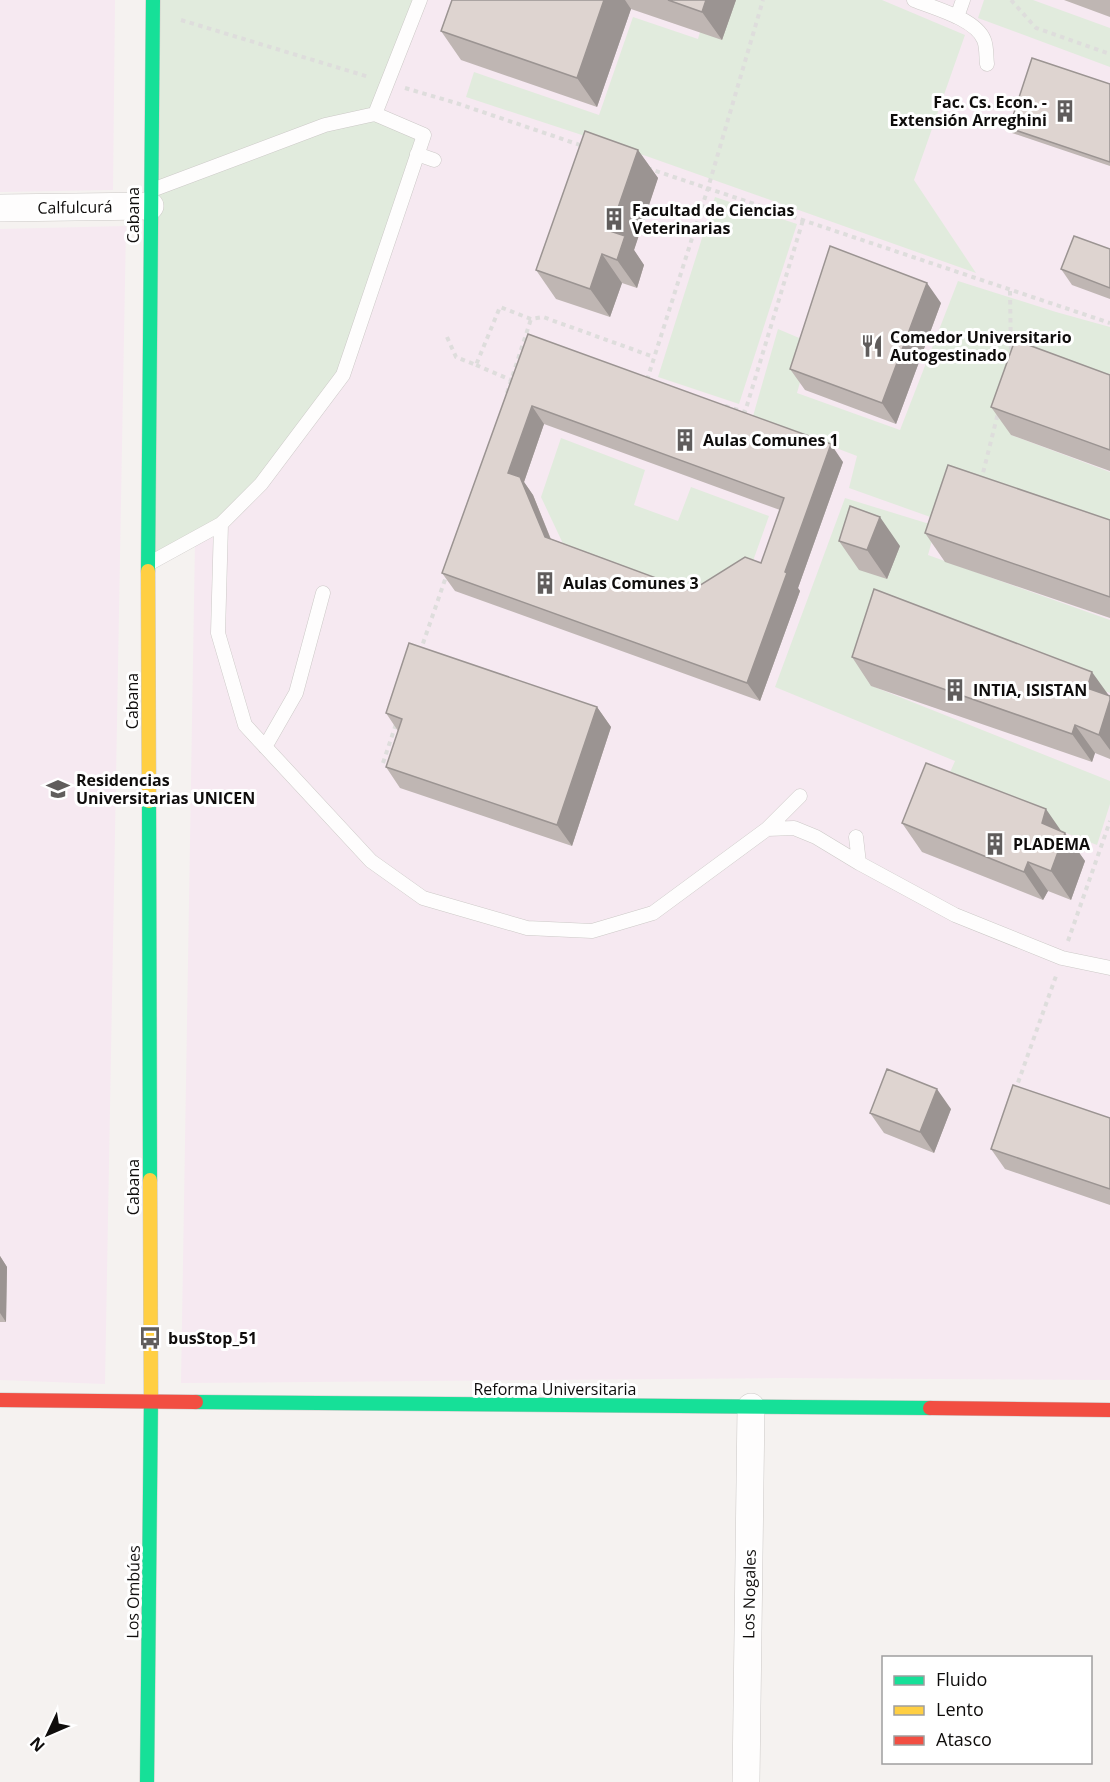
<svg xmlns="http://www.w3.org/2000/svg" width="1110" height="1782" font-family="'Open Sans',sans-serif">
<rect width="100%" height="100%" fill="#f5f2f0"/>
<path fill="#f6e9f1" d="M0 0H115L113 190 0 192Z
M204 0H1110V1380L782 1378 181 1383Z
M126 226 105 1384 0 1380V229Z"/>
<path fill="#e1ebdd" d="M153 0H420L375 114 173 183 374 116 424 135 343 375 221 524 148 564Z
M709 0H882L965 35 914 180 976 273 649 157 466 97 474 72 599 115 633 17 698 39Z
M984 0H1033L1110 28V67L978 18Z
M715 197 797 224 739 404 658 377Z
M958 281 1056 312 1110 327V396L1011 435 1110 472V542L936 519 849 488 857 456 753 416 778 329 811 343 797 393 900 430Z
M561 438 645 470 634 505 678 521 691 487 769 516 748 575 705 599 566 550 541 497Z
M845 498 936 526 928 555 1110 620V693L895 618 872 686 1110 781V804L1097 845 944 786 955 761 775 687Z"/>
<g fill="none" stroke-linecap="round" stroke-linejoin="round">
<g stroke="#ccc9c7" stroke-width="15">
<path id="lane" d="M914 0C934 8 976 19 984 40 987 47 986 57 987 64
M957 17 963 0
M375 114 424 135 343 375 261 484 221 524 218 633 245 725 371 861 423 898 527 928 592 931 653 913 767 829 794 828 816 837 859 863 955 915 1062 958 1110 968
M417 154 434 160
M152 190 325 125 375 114 420 0
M150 563 221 524
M265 747 296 693 323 593
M767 829 800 796
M856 837 859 863"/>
</g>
<g stroke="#ccc9c7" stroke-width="28">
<path id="street" d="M0 208 150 206
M746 1782 751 1407"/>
</g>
<g stroke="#ccc9c7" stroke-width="15">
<path id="fast" d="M148 571 153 0
M149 801 150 1180
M196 1402 930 1408
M147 1782 151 1397"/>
</g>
<g stroke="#ccc9c7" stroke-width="15">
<path id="slow" d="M148 571 149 801
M150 1180 151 1397"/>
</g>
<g stroke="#ccc9c7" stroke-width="15">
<path id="jam" d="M0 1400 196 1402
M930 1408 1110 1410"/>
</g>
<path stroke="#dedddc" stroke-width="4" stroke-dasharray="4.5 4.5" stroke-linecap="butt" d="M1011 0 1036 28 1110 54
M181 20 369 77
M405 88 456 103 583 146
M647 168 1110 323
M1010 291 1011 356
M447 337 456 357 476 365 500 307 531 319 543 317 654 357
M476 365 511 380
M647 380 708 188 763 0
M507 393 531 319
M725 406 745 412 803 220
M981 481 998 413
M420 652 447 574
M383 763 396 724
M1068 941 1110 821
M1015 1091 1056 976"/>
<use href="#lane" stroke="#fefdfd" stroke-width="14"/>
<use href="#street" stroke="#fefdfd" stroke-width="27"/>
<use href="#fast" stroke="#16e098" stroke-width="14"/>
<use href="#slow" stroke="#ffcf43" stroke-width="14"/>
<use href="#jam" stroke="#f24e42" stroke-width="14"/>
</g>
<path fill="#bfb6b3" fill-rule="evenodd" d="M452 0H736L722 40 631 9 597 107 461 60 441 31Z
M1064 0H1110V17Z
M1110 84V166L1012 133 1009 128Z
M638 150 658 178 634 250 644 265 637 288 622 283 610 317 556 299 536 270Z
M1110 249V299L1072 285 1061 269Z
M941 303 896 424 805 390 790 369Z
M528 334 843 462 798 588 800 591 760 701 455 591 442 573ZM544 424 780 510 761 563 691 591 551 539 533 495 524 482Z
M1110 375V471L1011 435 991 407Z
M1110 520V618L945 562 925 533Z
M839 541 900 546 887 579 859 570Z
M852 657 1110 696V759L1095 753 1092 762 871 686Z
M597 707 611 727 572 846 400 788 386 767 398 731 386 713Z
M902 823 1062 831 1065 833 1085 861 1071 900 1048 891 1043 900 922 852Z
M951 1109 934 1153 884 1133 870 1113Z
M1110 1118V1205L1005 1169 991 1149Z
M0 1256 7 1267 6 1322H0Z"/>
<path fill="#9b9492" d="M604 0H625L631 9 597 107 577 78Z
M706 0H736L722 40 702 12Z
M638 150 658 178 634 250 644 265 637 288 617 260 610 231Z
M602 254 622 283 610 317 590 289Z
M927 283 941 303 896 424 882 403Z
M532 406 544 424 524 482 533 495 557 555 545 537 508 473Z
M831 444 843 462 798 588 800 591 760 701 747 683 785 572Z
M880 517 900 546 887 579 867 550Z
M1092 672 1110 697V750L1099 735 1087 688Z
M597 707 611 727 572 846 557 825Z
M1075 725 1095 753 1092 762 1072 734Z
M1046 809 1064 835 1065 833 1085 861 1071 900 1051 871 1042 823Z
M1028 862 1048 891 1043 900 1024 872Z
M937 1089 951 1109 934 1153 920 1132Z
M0 1256 7 1267 6 1322 0 1313Z"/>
<path fill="#ded4d0" stroke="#9b9492" stroke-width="1.5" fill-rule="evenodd" d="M452 0H604L577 78 441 31Z
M668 0H706L702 12Z
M1032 58 1110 84V162L1009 128Z
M585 131 638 150 610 231 625 236 617 260 602 254 590 289 536 270Z
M1074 236 1110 249V288L1061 269Z
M830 246 927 283 882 403 790 369Z
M528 334 831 444 785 572 787 573 747 683 442 573ZM532 406 784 498 761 563 745 557 691 591 545 537 520 477 508 473Z
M1015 340 1110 375V450L991 407Z
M948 465 1110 520V597L925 533Z
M850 506 880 517 867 550 839 541Z
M874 589 1092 672 1087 688 1110 696V700L1099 735 1075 725 1072 734 852 657Z
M409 643 597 707 557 825 386 767 402 719 386 713Z
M926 763 1046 809 1042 823 1065 833 1051 871 1028 862 1024 872 902 823Z
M887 1069 937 1089 920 1132 870 1113Z
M1013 1085 1110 1118V1189L991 1149Z"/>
<defs>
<g id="building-bare" transform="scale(1.8)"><path d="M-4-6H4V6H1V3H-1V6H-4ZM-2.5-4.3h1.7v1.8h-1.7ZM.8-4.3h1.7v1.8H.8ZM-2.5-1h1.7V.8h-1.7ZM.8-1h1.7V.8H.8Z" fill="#605d5c" stroke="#fff" stroke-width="2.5" paint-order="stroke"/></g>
<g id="restaurant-bare" transform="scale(1.8)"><path d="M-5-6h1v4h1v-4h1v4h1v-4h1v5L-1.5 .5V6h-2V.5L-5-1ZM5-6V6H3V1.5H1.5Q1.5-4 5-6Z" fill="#605d5c" stroke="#fff" stroke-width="2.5" paint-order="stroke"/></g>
<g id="university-bare" transform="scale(1.8)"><path d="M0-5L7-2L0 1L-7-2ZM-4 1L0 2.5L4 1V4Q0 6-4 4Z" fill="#605d5c" stroke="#fff" stroke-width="2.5" paint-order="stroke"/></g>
<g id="bus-bare" transform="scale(1.8)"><path d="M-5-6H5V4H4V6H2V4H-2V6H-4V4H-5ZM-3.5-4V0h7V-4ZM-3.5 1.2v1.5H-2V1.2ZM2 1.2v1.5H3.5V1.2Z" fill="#605d5c" stroke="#fff" stroke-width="2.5" paint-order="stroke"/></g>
</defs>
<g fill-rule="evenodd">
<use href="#building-bare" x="1065" y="111"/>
<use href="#building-bare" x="614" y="219"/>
<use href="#restaurant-bare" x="872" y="346"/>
<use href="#building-bare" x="685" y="440"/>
<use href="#building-bare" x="545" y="583"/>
<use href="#building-bare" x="955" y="690"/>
<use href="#university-bare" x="58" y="789"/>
<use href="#building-bare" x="995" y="844"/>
<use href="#bus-bare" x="150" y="1338"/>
</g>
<g text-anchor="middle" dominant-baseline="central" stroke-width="6" stroke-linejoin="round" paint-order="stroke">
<g font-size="16" font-weight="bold" fill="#0f0d0c" stroke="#fff" text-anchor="start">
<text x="1047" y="102" text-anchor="end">Fac. Cs. Econ. -<tspan x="1047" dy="18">Extensión Arreghini</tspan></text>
<text x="632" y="210">Facultad de Ciencias<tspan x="632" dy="18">Veterinarias</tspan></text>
<text x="890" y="337">Comedor Universitario<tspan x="890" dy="18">Autogestinado</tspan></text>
<text x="703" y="440">Aulas Comunes 1</text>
<text x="563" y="583">Aulas Comunes 3</text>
<text x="973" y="690">INTIA, ISISTAN</text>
<text x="76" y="780">Residencias<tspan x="76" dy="18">Universitarias UNICEN</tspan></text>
<text x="1013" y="844">PLADEMA</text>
<text x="168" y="1338">busStop_51</text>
</g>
<g font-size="16" fill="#0f0d0c" stroke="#fff">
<text transform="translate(75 207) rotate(-1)">Calfulcurá</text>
<text transform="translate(133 215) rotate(-90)">Cabana</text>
<text transform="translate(132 701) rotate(-90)">Cabana</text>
<text transform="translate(133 1187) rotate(-90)">Cabana</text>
<text x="555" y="1389">Reforma Universitaria</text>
<text transform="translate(133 1592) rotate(-89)">Los Ombúes</text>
<text transform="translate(749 1594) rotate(-89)">Los Nogales</text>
</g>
</g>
<rect x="882" y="1656" width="210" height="108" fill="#ffffff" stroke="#9f9e9e" stroke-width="1.5"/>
<rect x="894" y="1676" width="30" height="9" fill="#16e098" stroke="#9f9e9e" stroke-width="1.5"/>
<text x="936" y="1686" font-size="18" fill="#0f0d0c">Fluido</text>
<rect x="894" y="1706" width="30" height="9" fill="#ffcf43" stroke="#9f9e9e" stroke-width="1.5"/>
<text x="936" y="1716" font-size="18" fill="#0f0d0c">Lento</text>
<rect x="894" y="1736" width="30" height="9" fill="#f24e42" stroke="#9f9e9e" stroke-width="1.5"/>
<text x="936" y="1746" font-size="18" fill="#0f0d0c">Atasco</text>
<g transform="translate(48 1734) rotate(226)" stroke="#ffffff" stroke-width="4.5" paint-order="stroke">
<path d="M0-4.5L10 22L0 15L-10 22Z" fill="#0f0d0c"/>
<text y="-9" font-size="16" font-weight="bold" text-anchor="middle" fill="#0f0d0c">N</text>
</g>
</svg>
